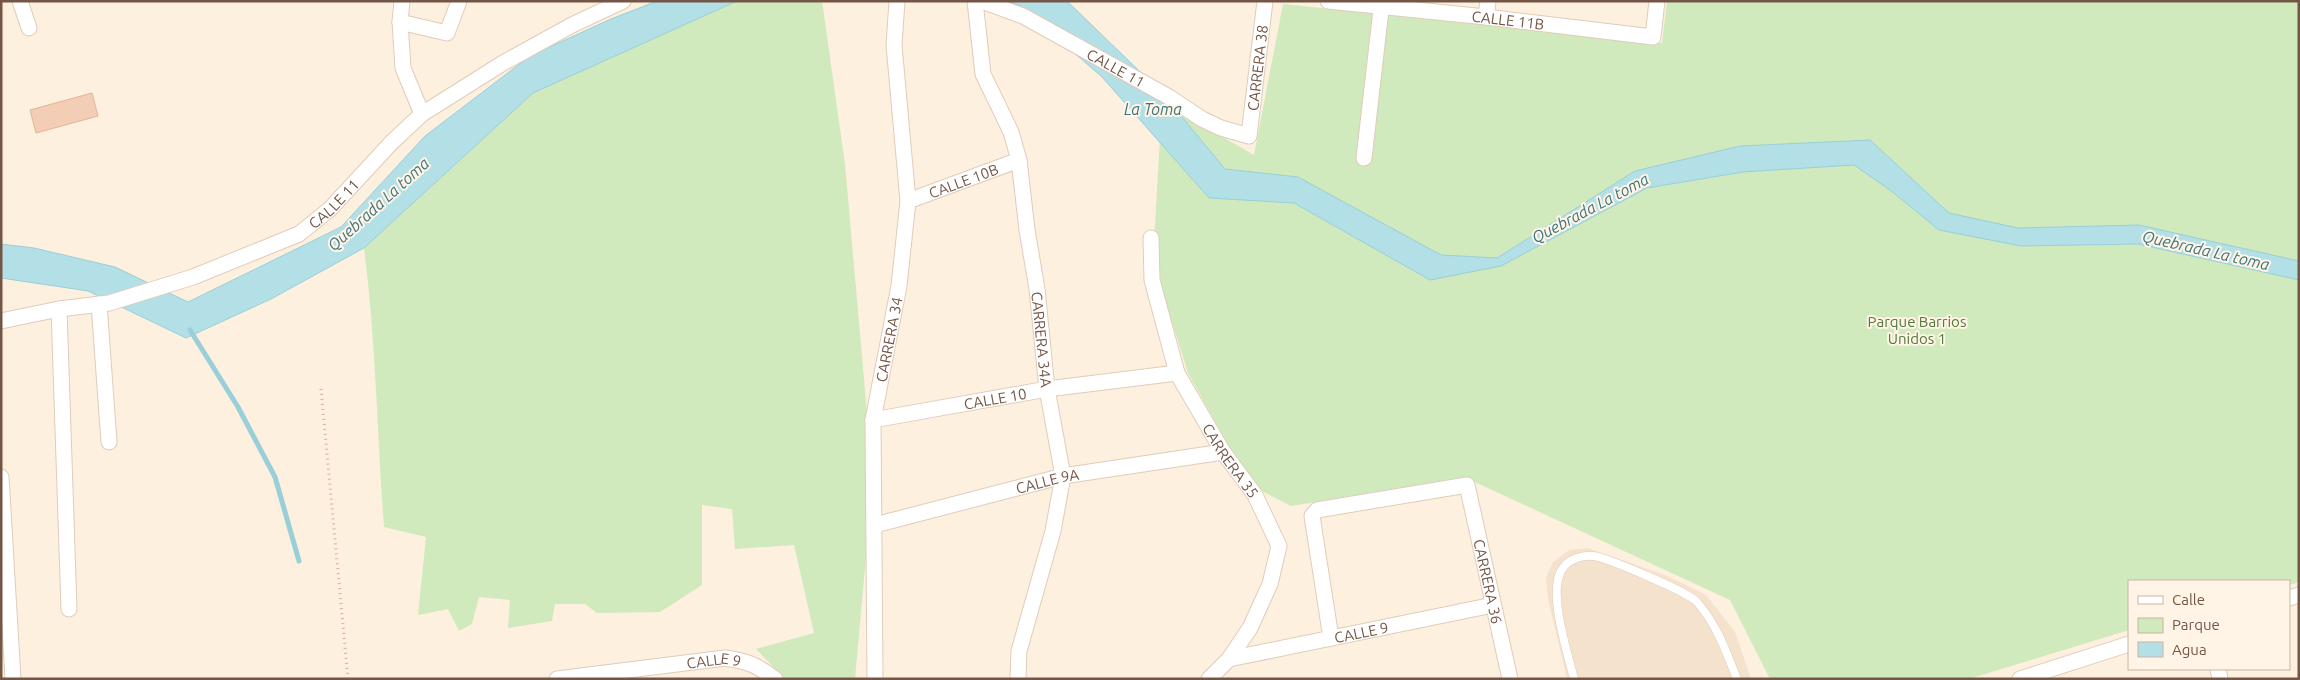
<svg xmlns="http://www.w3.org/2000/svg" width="2300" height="680" font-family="Ubuntu,sans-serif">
<rect width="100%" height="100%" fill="#fdf0de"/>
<path fill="#f4e2cd" d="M1588 548 1665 575 1706 595 1735 632 1751 679H1567L1548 599 1546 578 1553 562 1569 550Z"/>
<path fill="#d0eabd" d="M737 1H822L845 164 868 424 869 523 855 679H785L756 649 814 633 794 545 735 549 732 509 702 505V585L660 612 597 613 585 604H555L552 621 508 628 510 600 479 597 472 624 459 631 448 609 418 615 426 537 384 527C377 434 376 340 364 248L533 93Z
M1667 1H2299V582L2289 585V581H2129V630L1969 679H1770L1730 600 1466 478 1291 506 1258 489 1236 459 1188 373 1153 261 1162 102 1254 155 1283 4 1662 43Z"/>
<path fill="#b3dfe6" stroke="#99cfd8" d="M657 1H737L533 93 364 248 271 299 186 338 88 291 1 278V244L34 248 115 267 188 302 341 227 425 136 530 56 611 19Z
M1007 1H1067L1163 94 1225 169 1298 177 1441 255 1497 258 1635 171 1740 146 1870 140 1949 213 2018 228 2139 225 2299 261V280L2138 244 2021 246 1939 230 1890 190 1854 165 1743 172 1647 188 1501 266 1430 280 1294 203 1209 198 1102 77 1019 5Z"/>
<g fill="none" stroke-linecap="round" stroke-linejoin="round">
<path stroke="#99cfd8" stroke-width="5" d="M190 330 238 407 275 477 299 561"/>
</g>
<path fill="#f3cdb5" stroke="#e5b395" d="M92 93 98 116 36 133 30 110Z"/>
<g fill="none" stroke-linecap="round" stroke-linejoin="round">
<g stroke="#e0ccba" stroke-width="9">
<path id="lane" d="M1574 679C1568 654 1546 589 1563 568 1569 559 1582 555 1593 556 1606 557 1690 593 1697 602 1717 625 1726 651 1737 679"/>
</g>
<g stroke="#e0ccba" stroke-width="17">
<g id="street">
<path d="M20 1 29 28"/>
<path d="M402 1 400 22 403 68 422 114"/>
<path id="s1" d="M975 1 983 74 1011 132 1019 160 1027 230 1037 289 1047 389 1063 476 1053 531 1019 651 1018 679"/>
<path id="s2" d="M982 1 1023 16 1169 97 1202 119 1221 128 1249 136 1265 1"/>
<path id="s3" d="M1328 1 1486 17 1653 37 1657 1"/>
<path d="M1486 17 1488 1"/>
<path d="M400 22 447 33 459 1"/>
<path d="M1364 158 1382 1"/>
<path id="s4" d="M908 201 1019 160"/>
<path id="s5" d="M1151 238 1152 280 1177 373 1223 452 1255 495 1279 546 1270 584 1250 628 1229 659 1209 679"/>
<path d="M99 304 109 442"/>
<path d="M59 309 69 609"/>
<path id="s6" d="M1 321 59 309 109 303 193 277 299 234 330 209 392 142 422 114 503 63 572 25 623 1"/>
<path id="s7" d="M873 420 1047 389 1177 373"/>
<path d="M1 477 13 679"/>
<path id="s8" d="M875 525 1063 476 1223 452"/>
<path d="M2289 598 2299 595"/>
<path id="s9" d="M1331 638 1312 516 1317 510 1467 485 1510 679"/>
<path id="s10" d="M1229 659 1493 605"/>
<path d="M2218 669 2220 679"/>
<path id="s11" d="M557 679 725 658C747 661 757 665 775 679"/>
<path id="s12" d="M875 679 873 420 899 286 908 201 894 45 897 1"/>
<path d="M2020 679 2129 644"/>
</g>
</g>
<path stroke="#d7b099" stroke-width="3" stroke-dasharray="1 4" stroke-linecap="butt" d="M321 389 348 679"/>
<use href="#lane" stroke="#fff" stroke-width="8"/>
<use href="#street" stroke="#fff" stroke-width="15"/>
</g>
<g text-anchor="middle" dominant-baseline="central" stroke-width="4" stroke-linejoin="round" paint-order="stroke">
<g font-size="15" fill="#735646" stroke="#fff4e5">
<text stroke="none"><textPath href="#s3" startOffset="181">CALLE 11B</textPath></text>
<text stroke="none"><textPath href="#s2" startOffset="150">CALLE 11</textPath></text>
<text stroke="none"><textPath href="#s2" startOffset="369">CARRERA 38</textPath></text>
<text stroke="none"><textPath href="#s4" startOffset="59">CALLE 10B</textPath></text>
<text stroke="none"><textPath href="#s6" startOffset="358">CALLE 11</textPath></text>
<text stroke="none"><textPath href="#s1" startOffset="348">CARRERA 34A</textPath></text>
<text stroke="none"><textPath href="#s12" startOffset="341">CARRERA 34</textPath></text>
<text stroke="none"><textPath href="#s7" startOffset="124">CALLE 10</textPath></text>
<text stroke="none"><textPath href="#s5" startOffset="241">CARRERA 35</textPath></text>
<text stroke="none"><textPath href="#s8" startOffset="178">CALLE 9A</textPath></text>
<text stroke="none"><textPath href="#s9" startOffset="382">CARRERA 36</textPath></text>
<text stroke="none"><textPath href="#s10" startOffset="135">CALLE 9</textPath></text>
<text stroke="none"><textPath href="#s11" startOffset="158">CALLE 9</textPath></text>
</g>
<g font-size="15" fill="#50793e" stroke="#fff4e5">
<text x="1917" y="321">Parque Barrios<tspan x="1917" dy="17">Unidos 1</tspan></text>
</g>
<g font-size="16" font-style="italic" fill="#3d7680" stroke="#fff4e5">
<text x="1153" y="109">La Toma</text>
<text transform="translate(378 204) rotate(-42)">Quebrada La toma</text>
<text transform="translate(1590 208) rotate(-28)">Quebrada La toma</text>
<text transform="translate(2206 250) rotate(13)">Quebrada La toma</text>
</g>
</g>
<rect width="2300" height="680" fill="none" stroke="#735646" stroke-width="5"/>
<rect x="2128" y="580" width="162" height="90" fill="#fff4e5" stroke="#c7b5a5"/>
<rect x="2138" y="596" width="25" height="8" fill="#ffffff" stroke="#c7b5a5"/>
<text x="2172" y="605" font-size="15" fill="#735646">Calle</text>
<rect x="2138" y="618" width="25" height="15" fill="#d0eabd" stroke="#c7b5a5"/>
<text x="2172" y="630" font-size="15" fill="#735646">Parque</text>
<rect x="2138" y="642" width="25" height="15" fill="#b3dfe6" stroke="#c7b5a5"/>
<text x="2172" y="655" font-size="15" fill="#735646">Agua</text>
</svg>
